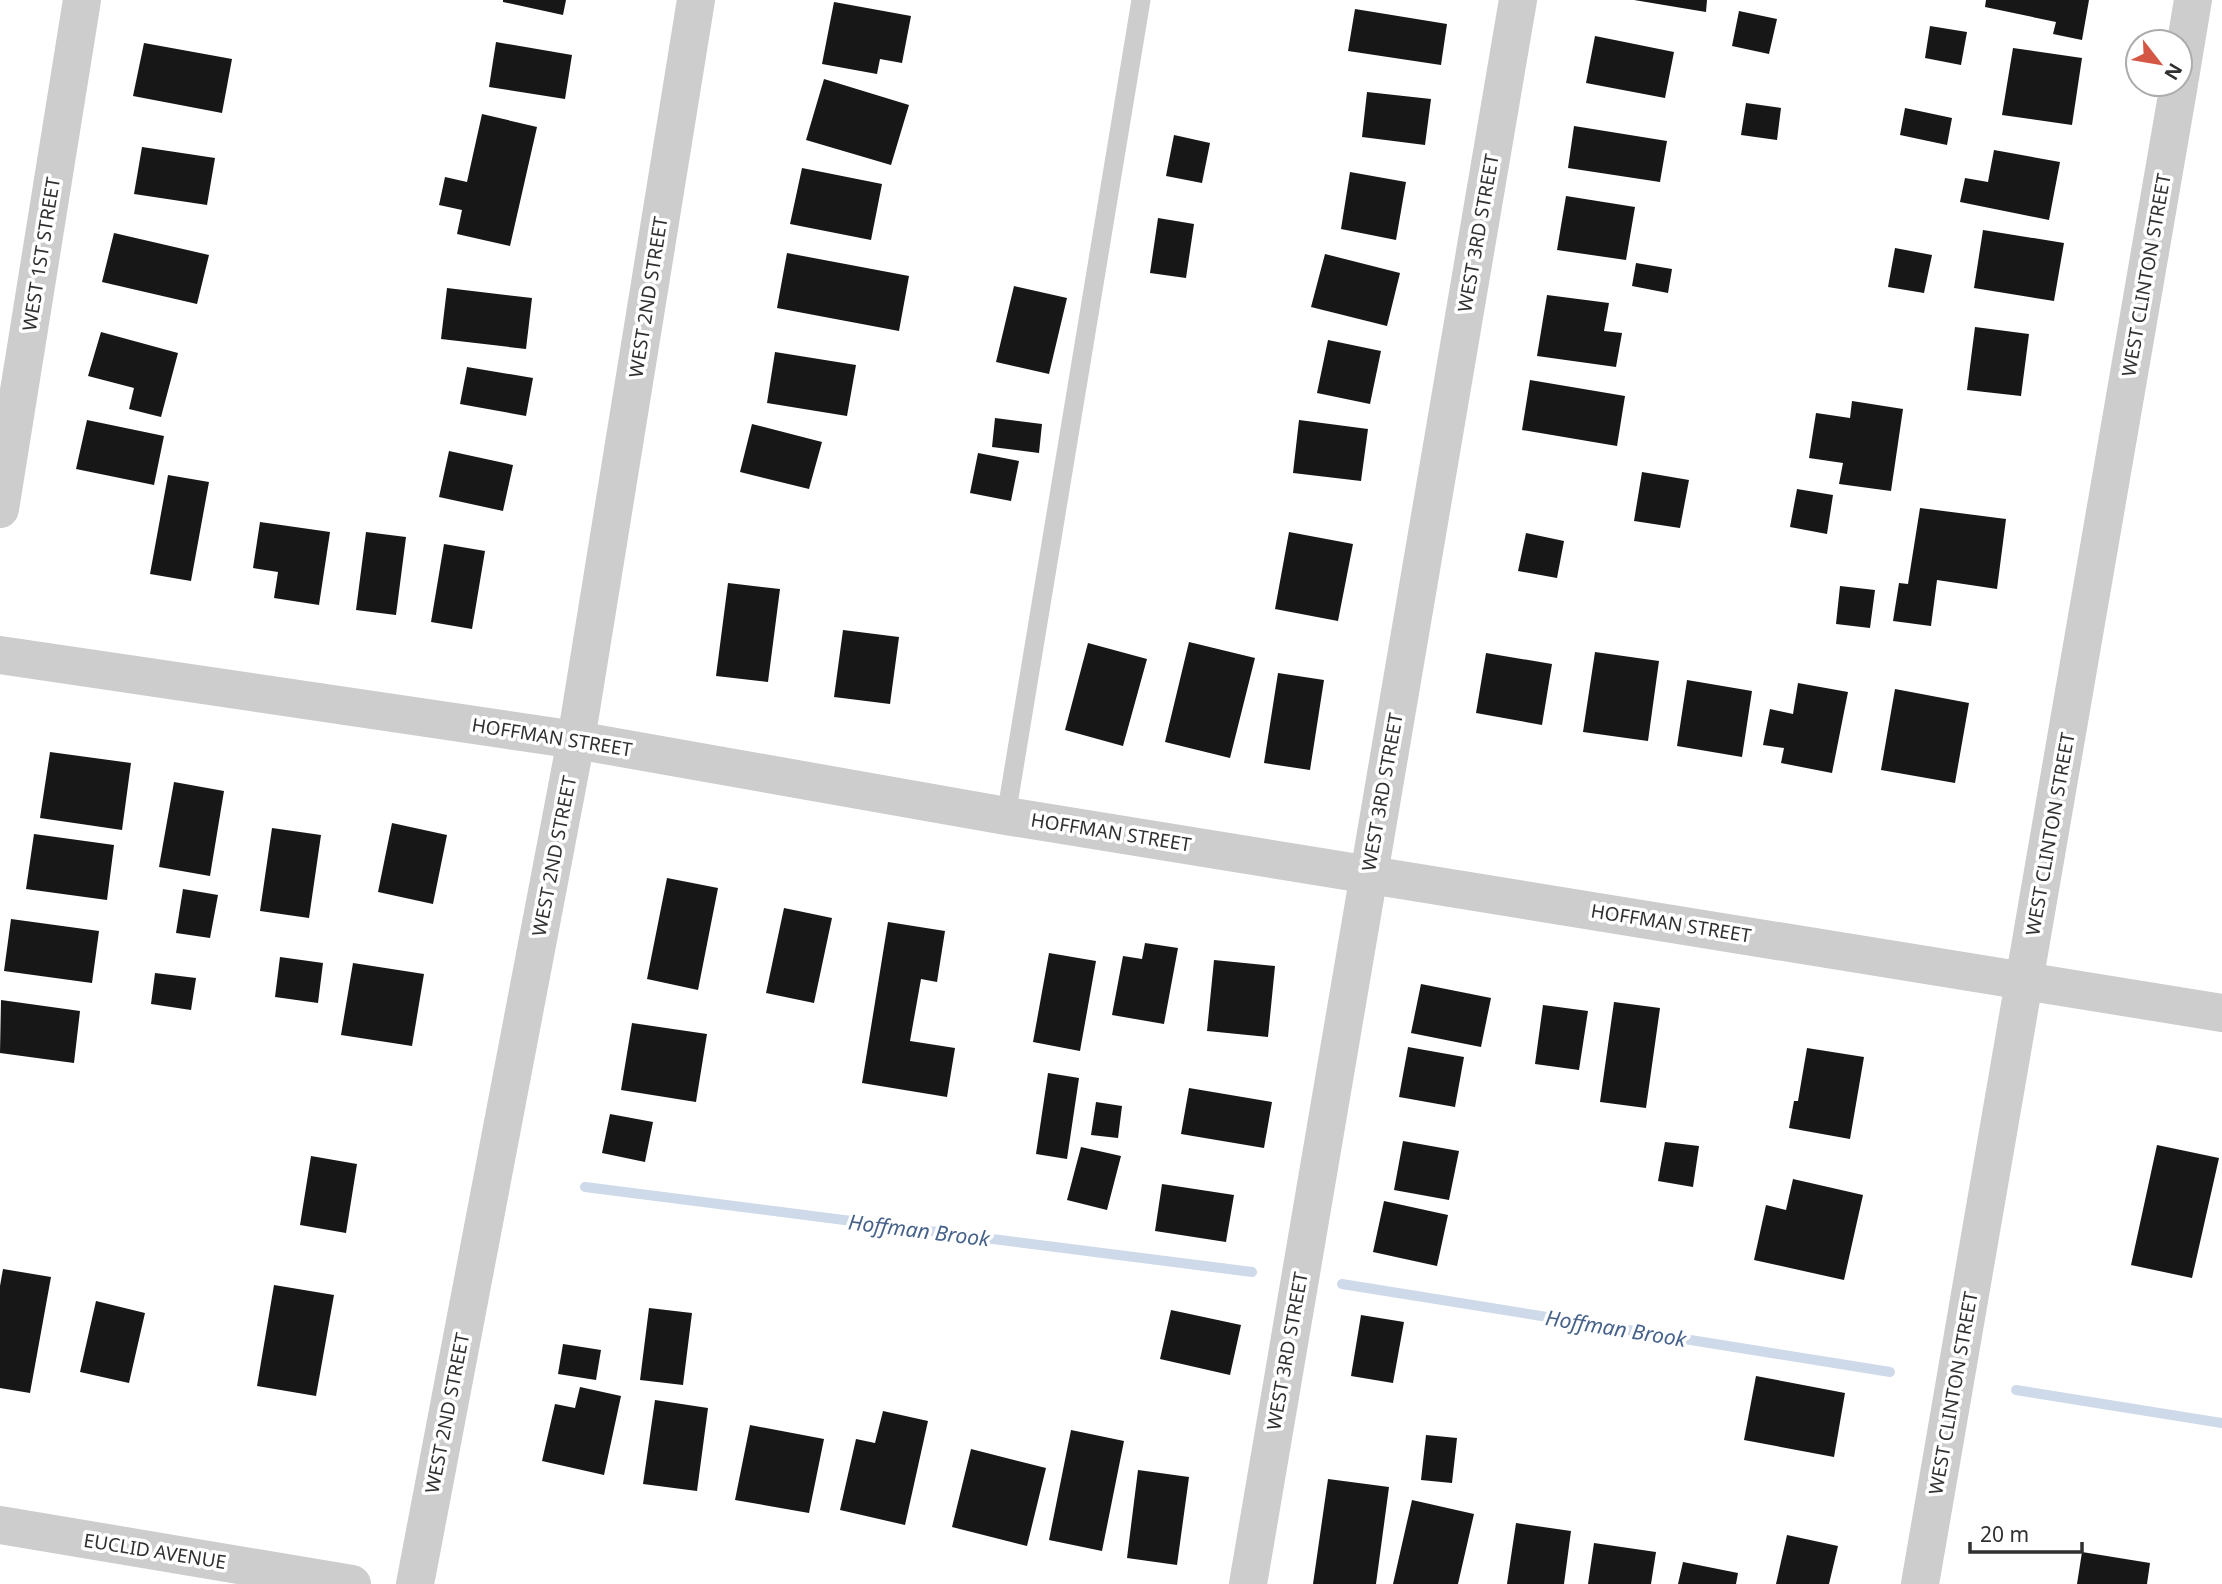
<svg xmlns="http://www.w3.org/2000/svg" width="2222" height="1584" font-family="'Noto Sans',sans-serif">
<rect width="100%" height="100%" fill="#fff"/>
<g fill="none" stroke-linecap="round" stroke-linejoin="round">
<path stroke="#ced9e9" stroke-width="10" d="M585 1187 1252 1272
M1342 1284 1890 1372
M2016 1390 2222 1423"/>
</g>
<path fill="#171717" d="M503 0H566L563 15 503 2Z
M1634 0H1707L1706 12Z
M1986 0H2089L2082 40 2053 34 2056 22 1985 7Z
M834 2 911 16 902 63 880 59 877 74 822 64Z
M1355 9 1447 24 1441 65 1348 51Z
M1739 11 1777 19 1769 54 1732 46Z
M1930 26 1967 32 1961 65 1925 58Z
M1595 36 1674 52 1665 98 1586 83Z
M496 42 572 55 565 99 489 87Z
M144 43 232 59 222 113 133 96Z
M2013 48 2082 58 2072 125 2002 115Z
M824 79 909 105 891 165 806 140Z
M1367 92 1431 99 1425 145 1362 137Z
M1746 103 1781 108 1777 140 1741 135Z
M1905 108 1952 118 1947 145 1900 135Z
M482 114 537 127 510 246 457 234 462 210 439 205 445 177 467 182Z
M1574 126 1667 141 1660 182 1568 168Z
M1174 135 1210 143 1202 183 1166 176Z
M142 147 215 158 207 205 134 194Z
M1994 150 2060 162 2049 220 1960 202 1965 178 1988 182Z
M802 168 882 184 871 240 790 224Z
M1350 172 1406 182 1396 240 1341 229Z
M1566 196 1635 207 1626 260 1557 250Z
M1158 218 1194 224 1186 278 1150 273Z
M1983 230 2064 243 2054 301 1974 288Z
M114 233 209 255 197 304 102 282Z
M1895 248 1932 255 1924 293 1888 287Z
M787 253 909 276 899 331 777 308Z
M1325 254 1400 273 1387 326 1311 307Z
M1636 263 1672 269 1668 293 1632 286Z
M1014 286 1067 298 1049 374 996 362Z
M447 288 532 298 526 349 441 339Z
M1547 295 1609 303 1604 331 1622 333 1616 367 1537 356Z
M1975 327 2029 334 2021 396 1967 390Z
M101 332 178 353 161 417 129 409 134 388 88 376Z
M1328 340 1381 351 1370 404 1317 393Z
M775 352 856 365 847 416 767 403Z
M467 367 533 378 526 416 460 404Z
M1530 380 1625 396 1617 446 1522 430Z
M1852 401 1903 409 1891 491 1839 484 1843 463 1809 458 1816 413 1850 418Z
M995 418 1042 424 1039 453 992 447Z
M87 420 164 436 154 485 76 469Z
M1299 420 1368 429 1361 481 1293 473Z
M752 424 822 442 809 489 740 472Z
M449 451 513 465 503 511 439 497Z
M978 453 1019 461 1011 501 970 493Z
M1642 472 1689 480 1680 528 1634 521Z
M168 475 209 482 191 581 150 574Z
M1797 489 1833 495 1827 534 1790 527Z
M1920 508 2006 519 1997 589 1937 580 1931 626 1893 621 1899 583 1908 584Z
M260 522 330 532 319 605 274 598 278 572 253 568Z
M366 532 406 537 396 615 356 610Z
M1289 532 1353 544 1338 621 1275 609Z
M1526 533 1564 541 1557 578 1518 571Z
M444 544 485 551 472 629 431 622Z
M728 583 780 589 768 682 716 676Z
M1840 586 1875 590 1870 628 1836 624Z
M843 630 899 637 890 704 834 697Z
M1189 642 1255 658 1230 758 1165 742Z
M1088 643 1147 659 1123 746 1065 730Z
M1595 652 1659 661 1648 741 1583 732Z
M1486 653 1552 664 1542 725 1476 713Z
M1278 673 1324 680 1310 770 1264 763Z
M1687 680 1752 691 1742 757 1677 746Z
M1798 683 1848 692 1832 773 1781 763 1784 748 1763 745 1770 709 1793 714Z
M1895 689 1969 703 1955 783 1881 770Z
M50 752 131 763 122 830 40 818Z
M174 782 224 791 210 876 159 867Z
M392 823 447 835 433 904 378 892Z
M272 828 321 835 309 918 260 911Z
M34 834 114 845 107 900 26 889Z
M667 878 718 888 698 990 647 979Z
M183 889 218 895 210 938 176 933Z
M784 908 832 918 814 1003 766 993Z
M11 919 99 931 92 983 4 971Z
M888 922 945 931 937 982 921 979 910 1041 955 1048 947 1097 862 1083Z
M1145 943 1178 948 1164 1024 1112 1015 1123 956 1142 959Z
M1049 953 1096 961 1080 1051 1033 1042Z
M280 957 323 963 318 1003 275 997Z
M1214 960 1275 966 1268 1037 1207 1031Z
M353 963 424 974 412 1046 341 1035Z
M155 973 196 978 191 1010 151 1004Z
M1421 984 1491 998 1481 1047 1411 1033Z
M1 1000 80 1011 74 1063 0 1053Z
M1614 1002 1660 1008 1646 1108 1600 1102Z
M1543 1005 1588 1011 1579 1070 1535 1064Z
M632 1023 707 1034 696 1102 621 1090Z
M1408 1047 1464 1057 1455 1107 1399 1097Z
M1807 1048 1864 1057 1850 1139 1789 1128 1794 1101H1798Z
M1048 1073 1079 1078 1067 1159 1036 1154Z
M1189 1088 1272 1102 1264 1148 1181 1134Z
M1096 1102 1122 1106 1118 1138 1091 1135Z
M610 1114 653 1122 645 1162 602 1153Z
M1403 1141 1459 1151 1449 1200 1394 1190Z
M1665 1142 1699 1146 1693 1187 1658 1181Z
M2157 1145 2219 1158 2192 1278 2131 1265Z
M1081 1147 1121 1156 1107 1210 1067 1200Z
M311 1156 357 1164 346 1233 300 1225Z
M1793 1179 1863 1195 1844 1280 1754 1260 1766 1205 1786 1210Z
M1162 1184 1234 1195 1226 1242 1155 1231Z
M1384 1201 1448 1215 1437 1266 1373 1252Z
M3 1269 51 1277 30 1393 0 1388V1286Z
M274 1285 334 1295 316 1396 257 1386Z
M96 1301 145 1313 129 1383 80 1372Z
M649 1308 692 1313 683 1385 640 1380Z
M1171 1310 1241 1325 1230 1375 1160 1359Z
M1361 1315 1404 1322 1393 1383 1351 1376Z
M563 1344 601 1350 596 1380 558 1374Z
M1756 1376 1845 1393 1834 1457 1744 1440Z
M580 1387 621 1396 604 1475 542 1461 555 1404 575 1408Z
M655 1400 708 1408 697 1491 643 1484Z
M883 1411 928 1421 905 1525 840 1510 856 1439 875 1443Z
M750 1425 824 1439 809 1513 735 1500Z
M1071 1430 1124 1441 1102 1551 1049 1540Z
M1426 1435 1457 1438 1452 1483 1421 1480Z
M971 1449 1046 1468 1027 1546 952 1527Z
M1138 1470 1189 1477 1177 1565 1127 1558Z
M1328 1479 1389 1487 1376 1584H1313Z
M1412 1500 1474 1514 1458 1584H1393Z
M1516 1523 1571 1531 1564 1584H1507Z
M1787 1535 1838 1546 1829 1584H1776Z
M1594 1543 1656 1552 1651 1584H1588Z
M2082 1552 2150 1563 2147 1584H2077Z
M1683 1562 1738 1573 1736 1584H1678Z"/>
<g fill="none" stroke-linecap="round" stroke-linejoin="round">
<path stroke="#cdcdcd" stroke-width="19" d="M1006 816 1141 0"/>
<path stroke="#cdcdcd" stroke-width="38" d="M2180 78 2193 0
M0 509 82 0
M0 655 576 740 1006 816 2222 1013
M0 1525 352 1584
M415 1584 576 740 696 0
M1248 1584 1518 0
M1920 1584 2179 84"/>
</g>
<g text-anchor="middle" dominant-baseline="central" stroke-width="7" stroke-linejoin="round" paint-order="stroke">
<g font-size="19" fill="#303030" stroke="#fff">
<text transform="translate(1478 233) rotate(-80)">WEST 3RD STREET</text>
<text transform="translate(41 254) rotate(-81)">WEST 1ST STREET</text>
<text transform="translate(2146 275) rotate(-80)">WEST CLINTON STREET</text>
<text transform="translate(648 297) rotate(-81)">WEST 2ND STREET</text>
<text transform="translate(552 737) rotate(9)">HOFFMAN STREET</text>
<text transform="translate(1382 792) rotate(-80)">WEST 3RD STREET</text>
<text transform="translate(1111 832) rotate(9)">HOFFMAN STREET</text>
<text transform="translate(2050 834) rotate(-80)">WEST CLINTON STREET</text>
<text transform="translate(554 856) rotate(-79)">WEST 2ND STREET</text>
<text transform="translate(1671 923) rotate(9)">HOFFMAN STREET</text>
<text transform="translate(1287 1351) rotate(-80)">WEST 3RD STREET</text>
<text transform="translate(1953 1393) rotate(-80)">WEST CLINTON STREET</text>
<text transform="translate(447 1413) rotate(-79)">WEST 2ND STREET</text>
<text transform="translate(155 1551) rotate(9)">EUCLID AVENUE</text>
</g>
<g font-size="21" font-style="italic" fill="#46628a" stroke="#fff">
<text transform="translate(919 1230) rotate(7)">Hoffman Brook</text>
<text transform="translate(1616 1328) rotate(9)">Hoffman Brook</text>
</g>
</g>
<g transform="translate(2159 63) rotate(121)"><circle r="33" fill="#ffffff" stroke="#acacac" stroke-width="2"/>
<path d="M0-5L12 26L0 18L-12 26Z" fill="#d45645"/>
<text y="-10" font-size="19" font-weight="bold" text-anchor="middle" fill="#303030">N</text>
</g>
<path d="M1970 1542v10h112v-10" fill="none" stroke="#303030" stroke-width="3.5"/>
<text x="1980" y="1542" font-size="21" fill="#303030" stroke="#ffffff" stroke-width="5" paint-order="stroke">20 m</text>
</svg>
